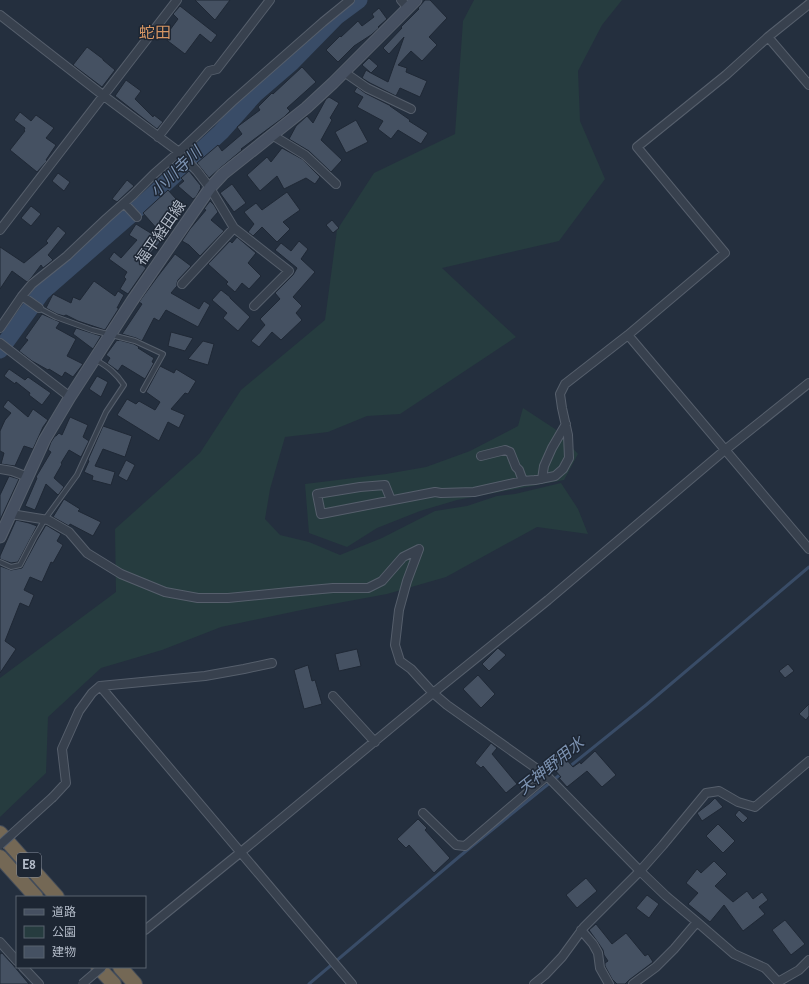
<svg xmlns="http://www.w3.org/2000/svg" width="809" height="984" font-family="'Alegreya Sans','Noto Sans JP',sans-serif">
<rect width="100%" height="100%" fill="#242f3e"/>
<path fill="#263c3f" d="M474 0H622L602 25 578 71 580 121 605 179 559 241 442 268 516 337 400 414 367 416 328 432 285 437 270 489 265 519 280 535 309 542 340 555 382 538 435 511 467 506 497 496 515 494 561 483 578 509 588 534 537 527 446 577 387 594 311 608 221 627 162 650 101 668 48 717 46 773 0 817V678L116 592 115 529 200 453 241 390 325 320 337 230 374 173 455 134 463 21Z
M523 408 555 429 578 454 564 480 457 500 420 511 377 528 347 547 309 533 305 484 386 474 426 467 470 451 518 426Z"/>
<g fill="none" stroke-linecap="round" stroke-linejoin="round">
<path stroke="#394c67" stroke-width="3" d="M569 767 646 705 809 567
M309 984 460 856 562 773"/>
<path stroke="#394c67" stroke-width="17" d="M0 350 42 292 143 204 221 132 255 94 291 63 336 17 359 0"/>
</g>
<path fill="#455162" stroke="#1f2835" d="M195 0H230L215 20Z
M425 0H430L447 18 429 37 437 45 422 61 411 51 398 65 407 68 406 72 427 81 420 97 400 88 396 96 370 83 362 78 366 70 371 73 362 65 369 58 378 66 371 73 388 82 404 37 389 54 383 48 402 28 401 27 419 9 418 8Z
M180 6 217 35 211 43 200 34 185 54 164 38 178 19 173 14Z
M379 8 387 19 378 27 379 28 371 35 354 46 338 62 326 50 340 36 341 37 358 21 362 26 374 17 372 14Z
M87 47 103 59V60L115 70 102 87 73 65Z
M302 67 316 82 287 108 290 111 284 117 241 149 242 150 219 169 209 178 197 163 218 145 222 151 242 134 237 127 260 110 258 107 272 93 273 94Z
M126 80 141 91 135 99 153 117 154 115 163 122 157 129 115 96Z
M357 87 365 93 391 106H390L410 120 409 121 428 133 421 144 398 130 391 139 378 129 383 121 357 107 363 97 354 92Z
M329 97 339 103 330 118 332 120 321 140 342 160 331 172 309 151 289 139 296 126 307 116 313 123 326 99Z
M20 112 31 121 36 115 54 128 46 138 56 145 46 160 47 161 37 172 10 150 25 131 24 130 25 128 14 120Z
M356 120 368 142 346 153 335 132Z
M282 148 302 159 320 177 315 184 306 178 284 189 277 176 260 191 247 175 267 157 271 162Z
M189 171 201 186 200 187 201 188 196 197 193 199 178 186 184 181 181 178Z
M58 173 70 182 64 191 52 181Z
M127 180 134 186 117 202 112 199Z
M232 184 246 203 234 212 220 193Z
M168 190 184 208V211L167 228 170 233 166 239 143 213Z
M287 192 300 210 283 222 290 229 277 242 262 227 253 236 248 232 254 224 244 212 256 203 262 210Z
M210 201 214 205 218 212 211 220 224 231 200 256 189 245 182 241 190 229 206 210 204 209Z
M31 206 41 214 31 226 21 218Z
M332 220 339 228 333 233 326 225Z
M136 224 162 240 141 264 146 268 128 294 120 289 126 279 124 277 127 272 109 259 114 252 121 258 137 240 129 235Z
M58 226 66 233 48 255 53 260 43 268 41 265 32 277 27 282 12 271 0 289V247L24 263 48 243 46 241Z
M237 237 256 253 248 263 261 276 249 289 242 283 235 292 226 284 228 282 208 264 230 241 232 243Z
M299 241 308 249 301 259 315 272 293 297 302 306 296 313 302 320 281 340 272 332 259 347 251 341 265 325 260 319 280 299 275 293 293 275 297 268 275 250 281 243 291 251Z
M175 254 191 266 178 280 177 283V286L171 293 199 309 204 301 210 305 198 327 166 310 159 321 154 318 142 341 136 338 122 334 142 304 139 302 158 276Z
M94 281 115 296 118 291 124 295 117 308H119L105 330 78 321 66 315 64 316 57 314 46 308 53 294 71 303 73 297 80 300Z
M221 290 230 297V298L250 317 238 331 223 318 227 313 212 300Z
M42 314 60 322 56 328 76 339 67 356 83 364 73 377 65 372 62 377 49 369 48 370 32 361 19 351 28 340 25 338Z
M76 328 101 336 93 349 73 334Z
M171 332 193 338 185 351 168 346Z
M117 340 118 341 119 340 134 344 139 347 138 348 154 358 152 362 154 363 145 379 122 365 118 371 107 363 110 358 106 355Z
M203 341 214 344 208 365 188 359Z
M160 366 174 373 176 369 196 381 188 394 185 393 171 409 185 415 179 428 168 422 159 441 117 415 127 399 136 404 139 401 155 410 160 402 146 392Z
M9 369 25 380 28 377 51 393 42 405 29 395 30 393 16 382 15 384 4 376Z
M97 376 108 382 101 397 89 389Z
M8 400 28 417 33 409 48 420 43 427 33 449 24 446 15 466 1 464 4 453 0 451V431L5 420 11 413 3 407Z
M70 417 88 425 83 437 89 441 81 457 69 450 61 463 62 464 54 478 64 487 59 494 58 495 46 484 35 510 25 506 37 478 36 477 51 452 48 450 51 442 55 436H56L59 433 62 435Z
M103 426 132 436 125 457 103 449 95 466 115 472 111 485 92 480 93 476 84 472 89 461 88 460Z
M126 460 135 465 127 481 118 476Z
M9 476 19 479 0 520V495Z
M64 499 80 509 78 511 101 522 93 536 70 524 69 526 53 517Z
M16 520 29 523 37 526 18 562 11 563 0 559V556Z
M46 525 61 534 57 541 63 545 53 563 51 562 42 582 30 577 24 590 34 595 29 607 20 603 5 641 16 649 0 673V566L11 570 22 568 37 540Z
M498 648 506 655 489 671 482 664Z
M357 649 361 666 339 671 335 654Z
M788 664 794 671 785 678 779 671Z
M308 665 312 681 315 680 322 704 304 709 294 670Z
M478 675 495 694 481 708 463 689Z
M809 704V716L806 720 799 714Z
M491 743 497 748 492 754 517 784 506 793 483 766 481 768 475 763Z
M558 750 573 767 580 762 581 764 595 751 616 775 602 787 587 771 567 787 559 778 561 777 546 760Z
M715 798 723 807 702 821 697 813 710 803Z
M739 810 748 818 743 823 735 815Z
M418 819 427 828 425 830 450 858 434 873 409 845 406 848 397 839Z
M718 824 735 841 723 853 706 836Z
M714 861 727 874 715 886 733 902 747 891 753 899 762 892 768 900 759 907 765 914 743 931 724 905 710 922 688 904 698 893 686 883 697 869 701 873Z
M586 878 597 891 577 908 566 895Z
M647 895 659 904 649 918 636 908Z
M785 920 805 944 791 955 772 930Z
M596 924 612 944 626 933 645 956 648 954 653 962 629 980 625 984H617L612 979 605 966V963L608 961 604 955 603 950 597 941 589 930Z
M2 953 13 965 29 984H0V954Z"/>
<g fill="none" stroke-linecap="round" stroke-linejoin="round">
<g stroke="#565f6c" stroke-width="6">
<path id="lane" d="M39 308 56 317 92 330 135 341 163 354 143 390
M0 562 11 567 20 565 34 538 45 519 77 475 106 412 124 385C116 373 108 367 96 360"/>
</g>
<g stroke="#565f6c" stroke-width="10">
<path id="street" d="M401 0 408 8
M809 4 768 37 726 75 637 147 725 253 628 335 809 549
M0 15 104 96 179 152 197 171 210 188 234 228 182 284
M768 37 809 85
M344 72 367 88 411 109
M272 135 305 155 336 184
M158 137 209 71 217 69 270 0
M124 203 137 217
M234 228 289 271 254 306
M0 230 177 0
M22 296 39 308
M0 328 22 296 32 284 67 256 106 219 133 195 154 174 179 152 232 102 323 22 350 0
M0 343 70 397
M481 456 505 450 510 452 516 467 519 470 523 481
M0 469 12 471 28 477
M542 479 544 466 552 448 566 424
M391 500 385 485 360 487 317 494 321 514 435 492 441 493 474 492 523 481 535 480 555 476 563 469 569 458 568 435 562 408 560 394 565 384 628 335
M11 514 48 520 69 532 87 553 121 574 165 592 198 598H228L289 592 333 588H368L382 581 403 557 419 549 407 581 399 610 395 645 400 661 411 669 433 693 447 705 547 776 640 871 666 896 697 922 734 954 765 968 780 984
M100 686 205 676 244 669 272 663
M333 696 375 742
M53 797 66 783 62 749 79 711 92 693 100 686 352 984
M423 813 456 845 465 846 547 776
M145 930 241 852 433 693 548 600 725 450 809 383
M581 930 593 944 598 953 600 968 609 984
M0 942 17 961
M23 967 39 984
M778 982 799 970 809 960
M534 984 545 975 562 957 584 927 640 871 663 845 706 793 719 791 738 802 755 807 809 761
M633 984 656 967 674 949 697 922"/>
</g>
<g stroke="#565f6c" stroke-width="13">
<path id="secondary" d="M0 537 45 439 70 397 132 301 210 188 223 174 306 108 333 83 416 0"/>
</g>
<g stroke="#434c59" stroke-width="16">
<path id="highway" d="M0 833 57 897
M0 857 36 897
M98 967 114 984
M120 967 135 984"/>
</g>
<use href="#lane" stroke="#38414e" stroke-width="4"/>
<use href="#street" stroke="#38414e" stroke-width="8"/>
<use href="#secondary" stroke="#465061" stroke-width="11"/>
<use href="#highway" stroke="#746855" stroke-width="14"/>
<g stroke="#565f6c" stroke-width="10" stroke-linecap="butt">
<path id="street-bridge" d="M0 845 53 797
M82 984 102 967"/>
</g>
<use href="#street-bridge" stroke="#38414e" stroke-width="8"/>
</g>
<g text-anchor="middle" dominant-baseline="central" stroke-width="3" stroke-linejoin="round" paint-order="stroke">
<rect fill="#1d2633" stroke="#878f9c" stroke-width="1" x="17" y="853" width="24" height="24" rx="3"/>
<g font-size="14" font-weight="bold" fill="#b4bcc9">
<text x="29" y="865">E8</text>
</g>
<g font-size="15" fill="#b4bcc9" stroke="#1d2633">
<text transform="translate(161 233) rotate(-55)">福平経田線</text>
</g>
<g font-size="16" fill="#d59563" stroke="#1d2633">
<text x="155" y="33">蛇田</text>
</g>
<g font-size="16" font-style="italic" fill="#7c92b1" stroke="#1d2633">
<text transform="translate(176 172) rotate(-44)">小川寺川</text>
<text transform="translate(551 766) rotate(-39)">天神野用水</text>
</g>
</g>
<rect x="16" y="896" width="130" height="72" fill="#1d2633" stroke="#59626f"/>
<rect x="24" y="909" width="20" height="6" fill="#465061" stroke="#59626f"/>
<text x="52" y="916" font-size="12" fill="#b4bcc9">道路</text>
<rect x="24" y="926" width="20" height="12" fill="#263c3f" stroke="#59626f"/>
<text x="52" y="936" font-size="12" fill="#b4bcc9">公園</text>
<rect x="24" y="946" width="20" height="12" fill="#455162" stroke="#59626f"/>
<text x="52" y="956" font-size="12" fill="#b4bcc9">建物</text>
</svg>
